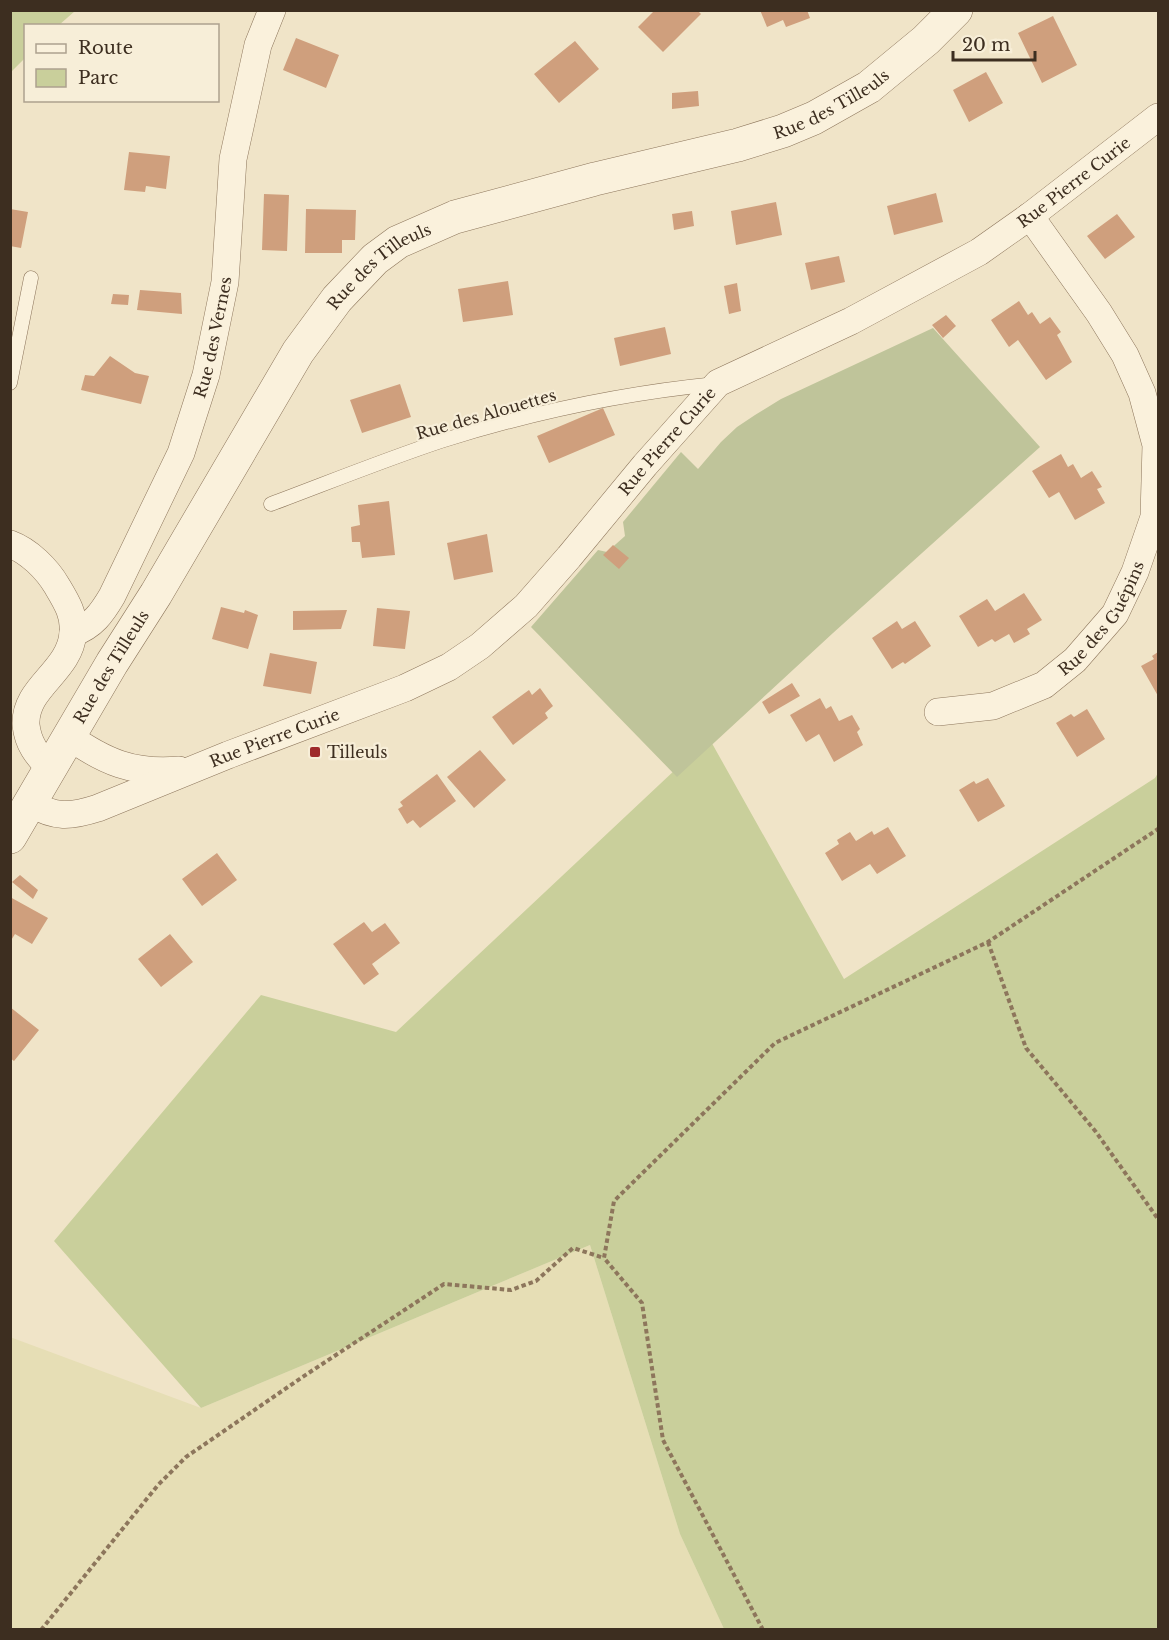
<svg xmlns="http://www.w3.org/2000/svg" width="1169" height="1640" font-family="'Libre Baskerville',serif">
<rect width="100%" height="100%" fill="#f0e4c8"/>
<path fill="#e6deb5" d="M590 1245 680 1534 724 1629H11L10 1337 201 1408Z"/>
<path fill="#c9cf9b" d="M11 10H75V11L59 25 26 26 25 58 11 72Z
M709 738 844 979 1155 778 1158 773V1629H724L680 1534 590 1245 201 1408 54 1241 261 995 396 1032Z"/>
<path fill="#bfc49a" d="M933 328 1040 447 833 633 677 777 531 627 598 550 607 552 625 536 623 522 681 452 698 469 721 442 737 427 755 415 781 399Z"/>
<path fill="#cf9f7d" d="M655 10H697L701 14 663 52 638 27Z
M760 10H807L810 18 786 27 783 20 767 27Z
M1053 16 1077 65 1042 83 1018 33Z
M296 38 339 55 326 88 283 70Z
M575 41 599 69 559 103 534 74Z
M986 72 1003 103 969 122 953 90Z
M698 91 699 106 672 109V93Z
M129 152 170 156 166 189 146 186 145 192 124 190Z
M936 193 943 222 894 235 887 206Z
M264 194 289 195 287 251 262 250Z
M776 202 782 235 736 245 731 211Z
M10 209 28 212 21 248 10 246Z
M306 209 356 210 355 240H342V253H305Z
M692 211 694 226 674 230 672 214Z
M1117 214 1135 237 1105 259 1087 236Z
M839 256 845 282 811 290 805 263Z
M508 281 513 315 463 322 458 289Z
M737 283 741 311 729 314 724 286Z
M140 290 181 293 182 314 137 310Z
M113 294 129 295 128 305 111 304Z
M1019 301 1028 315 1032 312 1040 324 1050 317 1061 332 1057 335 1072 362 1046 380 1018 340 1009 347 991 320Z
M946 315 956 326 943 338 932 325Z
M665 327 671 354 620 366 614 338Z
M110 356 135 373 149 376 141 404 81 390 85 375 94 376Z
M400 384 411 417 362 433 350 400Z
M603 408 615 435 549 463 537 436Z
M1061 454 1068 467 1073 464 1081 478 1092 471 1102 487 1097 489 1105 503 1075 520 1059 492 1049 498 1032 471Z
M389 501 395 555 362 558 360 542H352L351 527 360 525 358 505Z
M487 534 493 572 454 580 447 543Z
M613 545 629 558 619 569 603 555Z
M1024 593 1042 620 1027 629 1030 634 1014 643 1009 634 995 642 992 639 978 647 959 616 987 599 995 611Z
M221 607 244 613 245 610 258 615 248 649 212 639Z
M377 608 410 611 405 649 373 646Z
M347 610 341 629 293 630V611Z
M897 621 902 629 915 621 931 646 905 664 903 662 892 669 872 638Z
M1158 652V696L1141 666 1154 659 1152 656Z
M270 653 317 662 311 694 263 686Z
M792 683 800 696 769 714 762 702Z
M540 688 553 706 545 713 548 718 513 745 492 717 529 690 532 695Z
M820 698 826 709 831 706 839 721 852 715 860 729 857 732 863 745 834 762 819 734 806 742 790 715Z
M1087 709 1105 739 1077 757 1056 723 1071 714 1074 717Z
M480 750 506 780 474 808 447 777Z
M437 774 456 801 420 828 413 820 407 824 398 809 403 806 400 802Z
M988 778 1005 806 978 822 959 790 974 781 976 784Z
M888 827 906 856 877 874 870 864 842 881 825 853 839 844 837 840 850 832 856 841 872 831 874 835Z
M217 853 237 880 202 906 182 879Z
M20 875 38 890 33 899 12 882Z
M10 897 48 918 32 944 15 934 10 942Z
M364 922 372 932 385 923 400 943 372 964 379 974 364 985 333 944Z
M170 934 193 962 161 987 138 959Z
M10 1007 39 1030 14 1061 10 1058Z"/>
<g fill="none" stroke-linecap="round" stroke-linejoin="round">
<g stroke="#8d765c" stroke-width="15">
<path id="service" d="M10 383 31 278
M271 504C327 483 384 460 441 441 530 413 624 393 716 384"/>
</g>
<g stroke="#8d765c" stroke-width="28">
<g id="minor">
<path d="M10 544C29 551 47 569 57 586 66 601 75 615 73 633 70 672 24 687 26 725 28 744 37 755 50 768"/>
<path id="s1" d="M73 633C93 626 102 613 112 596L181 453 206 375 225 282 233 159 258 45 272 10"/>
<path id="s2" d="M938 712 993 706 1044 685 1075 660 1115 614 1135 572 1154 517 1156 445 1142 393 1125 355 1099 313 1030 216"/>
<path d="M68 736C105 762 133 774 179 770"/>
<path id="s3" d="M30 803C55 818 70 817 98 808L228 755 405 688 449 667 480 646 526 606 569 557 645 465 718 383 851 321 979 252 1030 216 1158 117"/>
</g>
</g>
<g stroke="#8d765c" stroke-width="34">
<g id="tertiary">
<path id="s4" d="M10 837 112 663 156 594 298 352 337 299 375 259 398 242 455 217 595 179 738 145 783 131 814 118 869 87 926 40 956 10"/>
</g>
</g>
<path stroke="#8d765c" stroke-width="4" stroke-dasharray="4.5 3" stroke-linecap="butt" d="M988 942 1026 1048 1096 1132 1158 1219
M41 1630 158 1485 186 1457 301 1378 444 1284 511 1290 536 1281 573 1248 604 1258
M763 1630 663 1440 642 1303 604 1258 614 1201 775 1043 988 942 1158 829"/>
<use href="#service" stroke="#faf1dc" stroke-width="14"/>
<use href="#minor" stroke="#faf1dc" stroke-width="27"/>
<use href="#tertiary" stroke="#faf1dc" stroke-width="33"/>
</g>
<rect fill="#9e2a2b" stroke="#f7eed8" stroke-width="2" x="309" y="746" width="12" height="12" rx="3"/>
<g text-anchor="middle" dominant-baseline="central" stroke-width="4.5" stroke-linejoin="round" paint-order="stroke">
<g font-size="16" fill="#3d2e20" stroke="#f7eed8">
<text stroke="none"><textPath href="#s4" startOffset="1170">Rue des Tilleuls</textPath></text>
<text stroke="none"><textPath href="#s3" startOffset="1252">Rue Pierre Curie</textPath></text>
<text stroke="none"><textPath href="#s4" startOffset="684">Rue des Tilleuls</textPath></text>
<text stroke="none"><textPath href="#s1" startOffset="334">Rue des Vernes</textPath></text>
<text transform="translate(486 414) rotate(-16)">Rue des Alouettes</text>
<text stroke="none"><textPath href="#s3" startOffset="765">Rue Pierre Curie</textPath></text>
<text stroke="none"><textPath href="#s2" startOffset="200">Rue des Guépins</textPath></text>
<text stroke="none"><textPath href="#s4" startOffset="198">Rue des Tilleuls</textPath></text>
<text stroke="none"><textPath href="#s3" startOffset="261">Rue Pierre Curie</textPath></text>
</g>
<g font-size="16" fill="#3d2e20" stroke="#f7eed8" text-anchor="start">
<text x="327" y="752">Tilleuls</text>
</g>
</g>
<rect width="1169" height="1640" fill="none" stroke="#3d2e20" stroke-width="24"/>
<rect x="24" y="24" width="195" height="78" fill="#f7eed8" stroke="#ada18e" stroke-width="1.5"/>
<rect x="36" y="44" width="30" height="9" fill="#faf1dc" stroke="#ada18e" stroke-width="1.5"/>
<text x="78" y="54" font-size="18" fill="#3d2e20">Route</text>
<rect x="36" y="69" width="30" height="18" fill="#c9cf9b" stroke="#ada18e" stroke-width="1.5"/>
<text x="78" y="84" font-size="18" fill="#3d2e20">Parc</text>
<path d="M953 51v9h82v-9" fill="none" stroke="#3d2e20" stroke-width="3"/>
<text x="962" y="51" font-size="18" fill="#3d2e20" stroke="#f7eed8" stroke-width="4.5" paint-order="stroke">20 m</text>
</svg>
